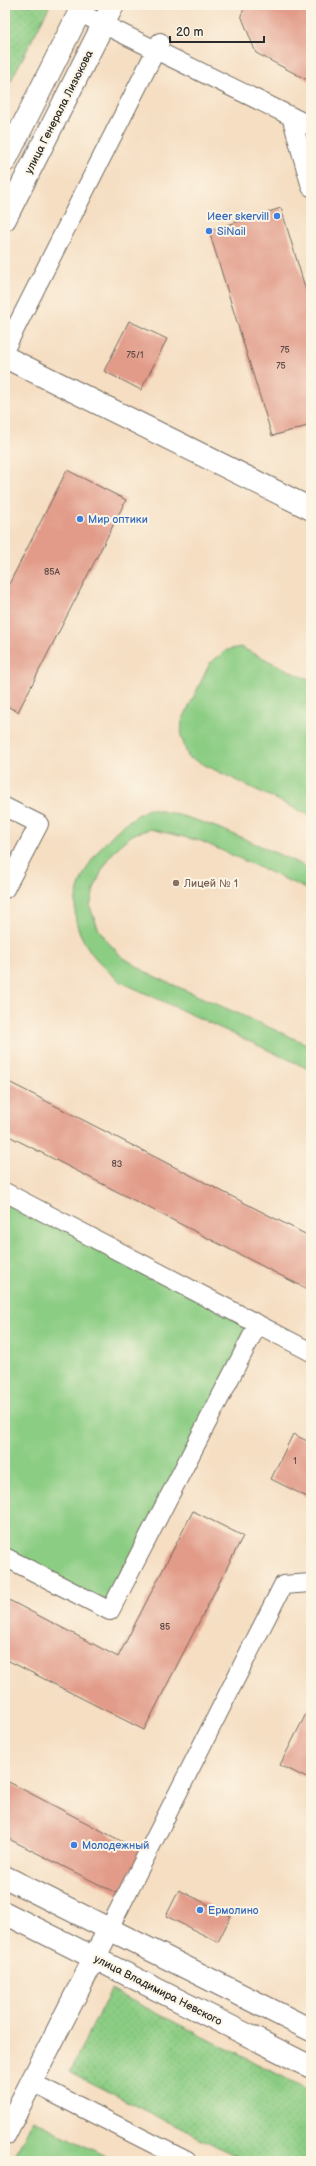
<svg xmlns="http://www.w3.org/2000/svg" width="316" height="2166" font-family="'Balsamiq Sans',sans-serif">
<defs>
<pattern id="grass-dots" width="8" height="8" patternUnits="userSpaceOnUse"><rect width="8" height="8" fill="#8ccd84"/><path d="M2 2h.1M6 6h.1" fill="none" stroke="#79b072" stroke-width="1.8" stroke-linecap="round"/></pattern>
</defs>
<rect width="100%" height="100%" fill="#fcf5e5"/>
<filter id="ink" filterUnits="userSpaceOnUse"><feTurbulence type="fractalNoise" baseFrequency=".025" numOctaves="2"/><feDisplacementMap in="SourceGraphic" scale="8" xChannelSelector="R" yChannelSelector="G"/><feConvolveMatrix kernelMatrix="1 2 1 2 8 2 1 2 1" color-interpolation-filters="sRGB"/></filter>
<filter id="wash" filterUnits="userSpaceOnUse"><feTurbulence type="fractalNoise" baseFrequency=".012" numOctaves="4" result="noise"/><feDisplacementMap in="SourceGraphic" scale="16" xChannelSelector="R" yChannelSelector="G"/><feGaussianBlur stdDeviation="0.9" result="paint"/><feColorMatrix in="noise" values="0 0 0 0 0 0 0 0 0 0 0 0 0 0 0 0 0 1.4 0 .05"/><feComposite in="paint" operator="in"/></filter>
<g filter="url(#wash)">
<rect width="100%" height="100%" fill="#f5dec2"/>
<path fill="url(#grass-dots)" stroke="#5c7c58" d="M5 5H50L5 92Z
M111 1990 311 2091V2161H246L69 2072Z"/>
<path fill="#8ccd84" stroke="#5c7c58" d="M240 647 311 681V816L188 757 181 736 182 721 210 663 227 650Z
M149 809C205 817 259 846 311 869V891L201 841 150 829 134 834 123 842 112 854 102 870 94 889 90 907 98 928 107 941 121 956 149 974 311 1046V1070L121 982C103 968 88 953 79 931 61 885 109 827 149 809Z
M5 1192 258 1324 110 1611 5 1557Z
M33 2120 115 2161H12Z"/>
<g id="blocks">
<path fill="#e29b89" d="M246 5H311V82L256 53 241 15Z
M281 208 311 307V425L272 436 209 231Z
M129 321 167 339 141 390 104 371Z
M67 470 126 500 18 712 5 705V592Z
M5 1080 311 1237V1291L5 1134Z
M293 1434 311 1443V1499L271 1479Z
M193 1511 243 1536 144 1730 5 1659V1598L118 1657Z
M311 1704V1780L280 1765Z
M5 1780 142 1852 120 1895 5 1837Z
M179 1890 231 1916 218 1942 166 1916Z"/>
</g>
</g>
<g filter="url(#ink)">
<use href="#blocks" fill-opacity="0" stroke="#726a60" stroke-width="1"/>
<g fill="none" stroke-linecap="round" stroke-linejoin="round">
<g stroke="#726a60" stroke-width="20">
<path id="lane" d="M80 13 311 126
M291 116 311 187
M5 349 160 42
M5 807 39 824 5 889
M5 1192 311 1352
M5 1557 110 1611 258 1324
M109 1929 283 1585 311 1583
M31 2082 187 2161"/>
</g>
<g stroke="#726a60" stroke-width="24">
<path id="street" d="M5 357 311 509
M5 2134 109 1929"/>
</g>
<g stroke="#726a60" stroke-width="24">
<path id="secondary" d="M5 161 83 5
M5 219 113 5
M5 1877 311 2030
M5 1913 311 2067"/>
</g>
<use href="#lane" stroke="#fff" stroke-width="18"/>
<use href="#street" stroke="#fff" stroke-width="22"/>
<use href="#secondary" stroke="#fff" stroke-width="22"/>
</g>
</g>
<g fill="#3f7fe0" stroke="#fcf5e5" stroke-width="1.5">
<circle cx="277" cy="216" r="4"/>
<circle cx="209" cy="231" r="4"/>
<circle cx="80" cy="519" r="4"/>
<circle cx="74" cy="1845" r="4"/>
<circle cx="200" cy="1910" r="4"/>
</g>
<circle fill="#8d6e63" stroke="#fcf5e5" stroke-width="1.5" cx="176" cy="883" r="4"/>
<g text-anchor="middle" dominant-baseline="central" stroke-width="4" stroke-linejoin="round" paint-order="stroke">
<g font-size="9" fill="#594742">
<text x="285" y="350">75</text>
<text x="135" y="355">75/1</text>
<text x="281" y="366">75</text>
<text x="52" y="572">85А</text>
<text x="117" y="1164">83</text>
<text x="295" y="1461">1</text>
<text x="165" y="1627">85</text>
</g>
<g font-size="11" fill="#2b2b2b" stroke="#fcf5e5">
<text transform="translate(59 112) rotate(-63)">улица Генерала Лизюкова</text>
<text transform="translate(158 1990) rotate(27)">улица Владимира Невского</text>
</g>
<g font-size="11" fill="#366cbe" stroke="#fcf5e5" text-anchor="start">
<text x="269" y="216" text-anchor="end">Иeer skervill</text>
<text x="217" y="231">SiNail</text>
<text x="88" y="519">Мир оптики</text>
<text x="82" y="1845">Молодежный</text>
<text x="208" y="1910">Ермолино</text>
</g>
<g font-size="11" fill="#785e54" stroke="#fcf5e5" text-anchor="start">
<text x="184" y="883">Лицей № 1</text>
</g>
</g>
<rect width="316" height="2166" fill="none" stroke="#fcf5e5" stroke-width="20"/>
<path d="M170 36v6h94v-6" fill="none" stroke="#2b2b2b" stroke-width="2"/>
<text x="176" y="36" font-size="12" fill="#2b2b2b" stroke="#fcf5e5" stroke-width="3" paint-order="stroke">20 m</text>
</svg>
